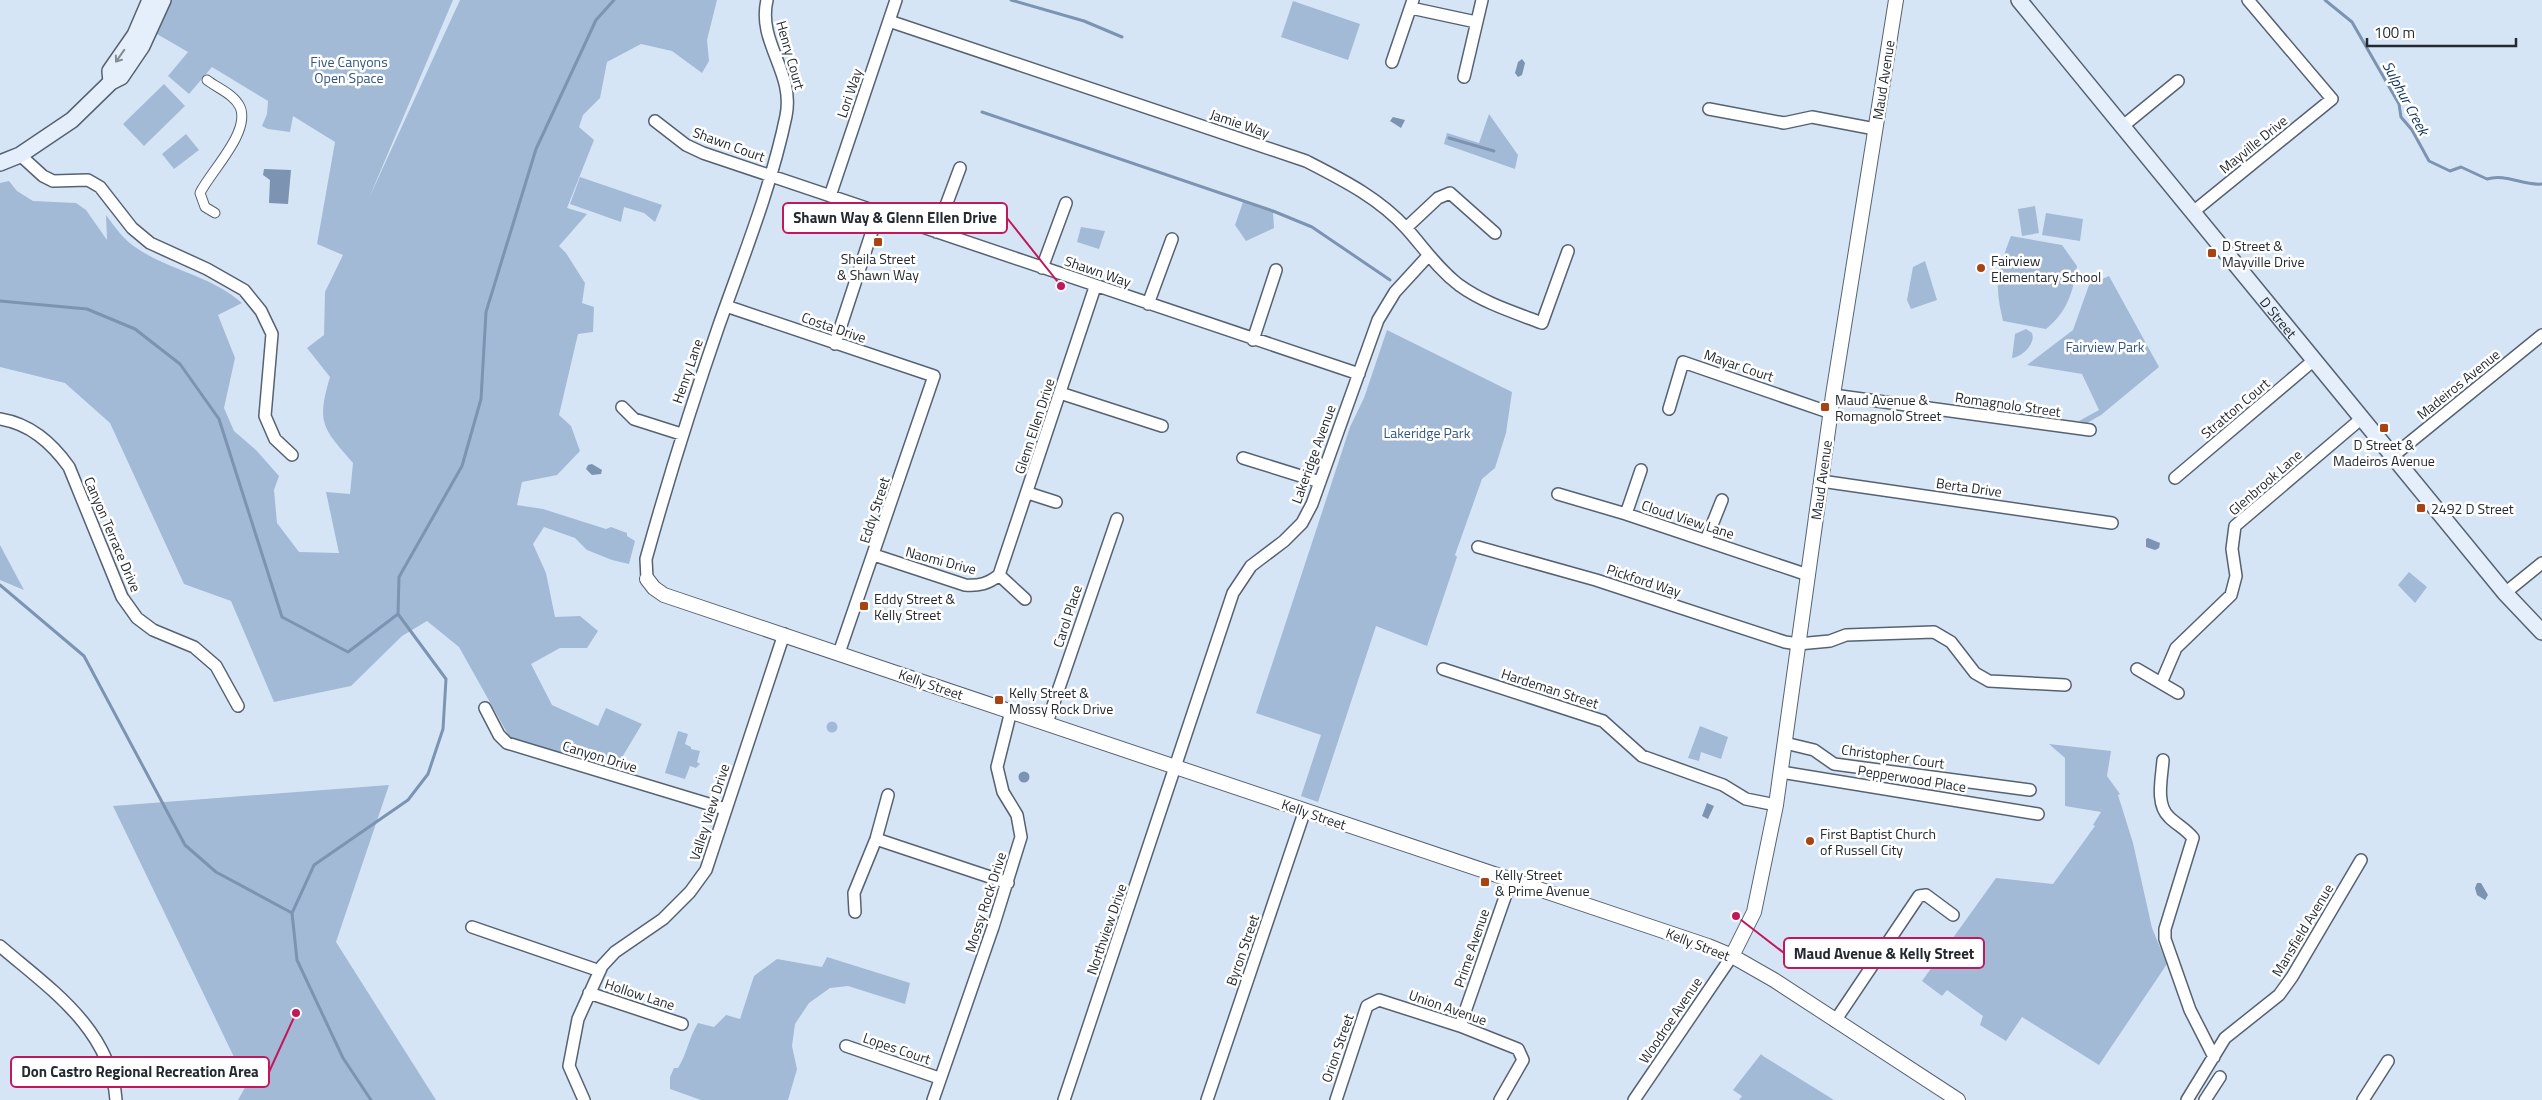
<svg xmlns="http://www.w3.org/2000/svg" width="2542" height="1100" font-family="'Titillium Web',sans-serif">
<rect width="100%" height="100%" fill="#d6e5f6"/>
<path fill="#a2bad6" d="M161 0H453L369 198 460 0H717L707 40 709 61 702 73 672 51 641 44 607 62 600 98 583 115 579 127 594 140 567 208 587 214 559 246 566 253 585 283 582 303 594 307 593 332 578 334 559 415 571 426 580 451 557 475 522 482 517 505 543 509 606 529 611 527 627 533V536L635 541 629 564 612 560 587 550 575 538 544 527 533 544 546 573 555 617 580 616 598 631 587 648H560L531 664 552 705 598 726 606 708 642 724 615 769 510 738 459 647 427 621 402 636 351 686 274 702 231 601 184 584 110 423 65 383 0 367V183L9 181 17 191 33 201 76 203 86 210 107 240 106 215C115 227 123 239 135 247 168 270 212 276 242 303L218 315 235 358 224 408 234 431 256 450 279 476 274 490 277 523 299 552 339 553 326 492 350 494 353 463C323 428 316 424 330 377L307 348 324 335 325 292 343 255 317 244 335 142 293 116 290 132 268 129 262 126 267 114 268 101 212 67 189 94 168 76 188 52 150 30Z
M1293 1 1360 24 1348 60 1281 37Z
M164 84 185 106 144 146 123 124Z
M1489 114 1518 155 1515 169 1444 144 1447 133 1479 143Z
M186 134 199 150 174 169 162 154Z
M580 177 662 205 655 222 644 213 624 207 621 222 570 204Z
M1243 202 1273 212 1274 228 1246 241 1235 225Z
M2035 206 2039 233 2022 236 2018 209Z
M2046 213 2083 219 2080 241 2042 235Z
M1081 227 1105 231 1099 249 1077 242Z
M2011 236 2062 245 2077 266C2073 293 2067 312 2046 329L2003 321C1994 282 1997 273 2011 236Z
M1925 261 1937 300 1911 309 1907 300 1913 267Z
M2109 276 2159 367 2101 415 2087 423 2079 421 2099 410 2082 374 2027 365 2073 330 2089 285Z
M2026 329 2032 333C2036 344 2022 357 2012 358L2015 334Z
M1387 330 1512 392 1506 433 1495 468 1482 479 1455 555 1457 557 1427 646 1376 626 1318 802 1301 796 1321 735 1256 713 1350 427 1364 398Z
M0 545 24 590 0 580Z
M2409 572 2427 587 2415 603 2398 585Z
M826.5 727a5.5 5.5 0 1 1 11 0a5.5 5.5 0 1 1-11 0Z
M1700 726 1728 737 1721 759 1701 752 1699 761 1688 758Z
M678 731 688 734 685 744 691 747V749L700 751 697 762 700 764 696 768 690 766 685 779 665 773Z
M2049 744 2111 751 2107 776 2120 794 2118 795 2133 843 2152 928 2167 964 2099 1065 2022 1017 2006 1041 1980 1025 1983 1016 1947 990 1942 996 1922 981 1996 878 2053 884 2095 826 2093 825 2101 812 2065 806V758Z
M389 785 336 942 436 1100H238L247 1084 113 806Z
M827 957 910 983 905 1004 848 986 830 988 809 1003 795 1024 792 1046 797 1069 788 1100H701L670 1089V1077L674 1068H678C687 1054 689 1037 698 1023L714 1027 726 1015 740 1019 754 976 777 959 822 967Z
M1761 1054 1763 1056 1834 1100H1739L1742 1096 1733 1090Z"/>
<path fill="#7c94b1" d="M1522 59 1525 63 1522 75 1518 77 1515 73 1518 62Z
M1393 117 1405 120 1401 128 1390 121Z
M264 169 291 170 288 204 269 203 270 180 263 175Z
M592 464 602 470 601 474 592 475 586 469 588 465Z
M2148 538 2160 543 2159 548 2155 550 2146 547V539Z
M1018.5 777a5.5 5.5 0 1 1 11 0a5.5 5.5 0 1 1-11 0Z
M1707 803 1714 806 1708 819 1702 816Z
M2477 883H2481L2488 895 2485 900 2477 895 2475 888Z"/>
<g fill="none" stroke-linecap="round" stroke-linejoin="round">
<path stroke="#7c94b1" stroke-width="3" d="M1011 0 1084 21 1122 37
M2325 0 2352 22 2399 104 2401 117 2412 130 2429 161 2450 171 2461 167 2487 179C2506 173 2523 186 2542 184
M982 112 1273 211 1312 227 1390 280
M1449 138 1494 151
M0 301 87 309 135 329 180 364 219 419 282 617 348 652 398 614
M0 585 84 656 185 845 216 872 292 913
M371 1100 343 1058 297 960 292 913 314 865 408 800 428 774 443 729 446 679 398 614 399 577 462 466 481 399 486 312 536 149 596 20 614 0"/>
<g stroke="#566271" stroke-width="11">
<path id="pedestrian" d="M207 80C217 88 234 94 240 107 251 132 210 172 200 193L205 207 215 213"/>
</g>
<g stroke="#566271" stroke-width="14">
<path id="minor" d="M1411 8 1476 22
M889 21 1306 161C1343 180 1379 198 1407 229 1424 248 1438 269 1459 285 1484 303 1513 312 1542 323L1568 251
M1392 62 1413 0
M1464 77 1482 0
M1709 109 1784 123 1812 117 1875 129
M655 121 686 145 703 153 1359 374
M2123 126 2178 81
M20 155 43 176 53 181 88 180 100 187 132 228 150 243 207 269 244 290 261 311 272 334 265 416 275 439 292 455
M830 196 896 0
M2193 212 2332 99 2248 0
M1406 228 1438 198 1450 193 1495 233
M936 232 960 168
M1042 268 1066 203
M1148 304 1172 239
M726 306 934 376 839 653
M1253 340 1276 270
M835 344 878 213
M1060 393 1162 426
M1833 395 2090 430
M622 407 634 419 681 434
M1669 409 1683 362 1831 413
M0 419C30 424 51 442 69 467L122 597 137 618 153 630 194 647 216 666 238 706
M2393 456 2542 335
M1243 458 1320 482
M2175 478 2314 360
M1821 481 2112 523
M1028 493 1056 502
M1558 494 1626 514 1808 575
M1626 514 1641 470
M1706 540 1722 500
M1478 547 1596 580 1785 642 1798 644 1830 641 1846 635 1934 632 1951 642 1975 673 1989 681 2065 685
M874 555 965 585C979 586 988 584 999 575
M999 575 1095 287
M999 575 1025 599
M647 579 646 559C668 480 692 403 719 325 743 257 771 188 786 116 795 72 757 43 767 0
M2505 593 2542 563
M1443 669 1603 721 1642 756 1723 785 1746 799 1776 805
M2137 669 2178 693
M2161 683 2176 648 2231 595 2236 576 2232 549 2235 526 2362 418
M485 708 499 735 507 743 725 809
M1047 723 1117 519
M1785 743 1814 750 1834 764 2030 790
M2163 760C2162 777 2155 804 2169 817 2177 825 2186 829 2193 838L2165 929V939L2190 1010 2214 1057
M1781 772 2038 814
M876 839 1008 883
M855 912 854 893 876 839 888 795
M472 927 600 971
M0 946C49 988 111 1029 116 1100
M589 993 682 1024
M1835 1021 1919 896 1926 895 1953 915
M1460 1026 1511 880
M846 1046 939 1078
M584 1100 569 1066 578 1019 602 966 615 952 663 919 690 892 706 870 784 634
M933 1100 993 927 1021 837 1017 815 1003 792 997 767 1011 711
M1064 1100 1233 593 1251 566 1284 541 1302 523 1312 504 1378 320 1395 292 1428 256
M1207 1100 1305 810
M1336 1100 1367 1006 1379 1000 1460 1026 1518 1049 1523 1060 1500 1100
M1634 1100 1732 956
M2187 1100 2225 1038 2279 995 2292 977 2361 860
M2205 1100 2220 1077
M2363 1100 2388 1061"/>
</g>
<g stroke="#566271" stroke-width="16">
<path id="tertiary" d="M647 579 654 588 664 595 1708 946 1732 956 1774 980 1958 1100
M1732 956 1754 912 1776 805 1833 395 1896 0"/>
</g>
<g stroke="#566271" stroke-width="18">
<g id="secondary">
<path id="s1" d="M2019 0 2505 593 2542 632"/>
<path d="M111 82 110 71 135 35 150 0"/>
<path d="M0 163 20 155 72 120 111 82 121 77 142 46 163 0"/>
</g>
</g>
<use href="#pedestrian" stroke="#fff" stroke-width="9"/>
<use href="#minor" stroke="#fff" stroke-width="11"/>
<use href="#tertiary" stroke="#fff" stroke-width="14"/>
<use href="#secondary" stroke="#e5effb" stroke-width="15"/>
</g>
<defs><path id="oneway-shaft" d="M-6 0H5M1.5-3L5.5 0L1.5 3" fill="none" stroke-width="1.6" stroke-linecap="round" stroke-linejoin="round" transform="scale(1.25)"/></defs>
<use stroke="#848c96" href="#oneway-shaft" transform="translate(120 56) rotate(125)"/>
<g fill="#a84412" stroke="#fff" stroke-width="2">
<rect x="873" y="237" width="10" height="10" rx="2.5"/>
<rect x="2207" y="248" width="10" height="10" rx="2.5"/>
<circle cx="1981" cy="268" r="5"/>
<rect x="1820" y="402" width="10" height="10" rx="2.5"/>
<rect x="2379" y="423" width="10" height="10" rx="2.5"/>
<rect x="2416" y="503" width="10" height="10" rx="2.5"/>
<rect x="859" y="601" width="10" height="10" rx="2.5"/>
<rect x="994" y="695" width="10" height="10" rx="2.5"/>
<circle cx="1810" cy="841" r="5"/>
<rect x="1480" y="877" width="10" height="10" rx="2.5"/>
</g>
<g text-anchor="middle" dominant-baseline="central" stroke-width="5" stroke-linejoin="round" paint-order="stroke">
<g font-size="14" fill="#242a30" stroke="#fff">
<text transform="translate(791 55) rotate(74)">Henry Court</text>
<text transform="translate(1883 80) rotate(-81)">Maud Avenue</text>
<text transform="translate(849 93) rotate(-71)">Lori Way</text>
<text transform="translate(1240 123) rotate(19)">Jamie Way</text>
<text transform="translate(729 144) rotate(20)">Shawn Court</text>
<text transform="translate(2253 144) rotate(-39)">Mayville Drive</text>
<text transform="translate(1098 271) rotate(19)">Shawn Way</text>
<text stroke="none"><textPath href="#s1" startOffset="410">D Street</textPath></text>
<text transform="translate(834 327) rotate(19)">Costa Drive</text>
<text transform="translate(1739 365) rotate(19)">Mayar Court</text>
<text transform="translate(687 371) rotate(-71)">Henry Lane</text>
<text transform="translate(2458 384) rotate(-39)">Madeiros Avenue</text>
<text transform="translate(2008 404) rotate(8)">Romagnolo Street</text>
<text transform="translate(2235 408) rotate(-40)">Stratton Court</text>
<text transform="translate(1034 426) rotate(-72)">Glenn Ellen Drive</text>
<text transform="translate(1313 454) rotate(-70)">Lakeridge Avenue</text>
<text transform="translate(1821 480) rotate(-82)">Maud Avenue</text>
<text transform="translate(2265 482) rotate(-41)">Glenbrook Lane</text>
<text transform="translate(1969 487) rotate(8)">Berta Drive</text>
<text transform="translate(874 510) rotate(-72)">Eddy Street</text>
<text transform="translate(1688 519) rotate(18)">Cloud View Lane</text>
<text transform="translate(113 534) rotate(67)">Canyon Terrace Drive</text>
<text transform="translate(941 560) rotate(15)">Naomi Drive</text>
<text transform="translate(1644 580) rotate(18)">Pickford Way</text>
<text transform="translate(1067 616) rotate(-72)">Carol Place</text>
<text transform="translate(931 684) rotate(19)">Kelly Street</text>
<text transform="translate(1550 688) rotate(18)">Hardeman Street</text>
<text transform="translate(600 756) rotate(17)">Canyon Drive</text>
<text transform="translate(1893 756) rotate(8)">Christopher Court</text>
<text transform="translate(1912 778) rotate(9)">Pepperwood Place</text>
<text transform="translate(709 812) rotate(-72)">Valley View Drive</text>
<text transform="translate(1314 814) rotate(19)">Kelly Street</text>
<text transform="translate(985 902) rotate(-72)">Mossy Rock Drive</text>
<text transform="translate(1106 929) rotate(-71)">Northview Drive</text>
<text transform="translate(2302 930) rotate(-59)">Mansfield Avenue</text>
<text transform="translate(1698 944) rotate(21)">Kelly Street</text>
<text transform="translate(1471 948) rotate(-71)">Prime Avenue</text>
<text transform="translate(1242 950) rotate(-71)">Byron Street</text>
<text transform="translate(640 994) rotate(18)">Hollow Lane</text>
<text transform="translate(1448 1007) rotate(19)">Union Avenue</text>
<text transform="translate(1670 1020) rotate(-56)">Woodroe Avenue</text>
<text transform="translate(897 1048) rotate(19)">Lopes Court</text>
<text transform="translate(1337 1048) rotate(-71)">Orion Street</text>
</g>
<g font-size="14" fill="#325781" stroke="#fff">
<text x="349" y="61">Five Canyons<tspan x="349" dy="16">Open Space</tspan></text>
<text x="2105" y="346">Fairview Park</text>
<text x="1427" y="432">Lakeridge Park</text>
</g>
<g font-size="14" fill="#242a30" stroke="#fff" text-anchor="start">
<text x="2222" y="245">D Street &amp;<tspan x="2222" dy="16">Mayville Drive</tspan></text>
<text x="878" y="258" text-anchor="middle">Sheila Street<tspan x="878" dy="16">&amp; Shawn Way</tspan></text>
<text x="1991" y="260">Fairview<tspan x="1991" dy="16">Elementary School</tspan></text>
<text x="1835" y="399">Maud Avenue &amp;<tspan x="1835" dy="16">Romagnolo Street</tspan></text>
<text x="2384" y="444" text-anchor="middle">D Street &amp;<tspan x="2384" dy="16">Madeiros Avenue</tspan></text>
<text x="2431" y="508">2492 D Street</text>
<text x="874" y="598">Eddy Street &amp;<tspan x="874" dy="16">Kelly Street</tspan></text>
<text x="1009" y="692">Kelly Street &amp;<tspan x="1009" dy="16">Mossy Rock Drive</tspan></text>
<text x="1820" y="833">First Baptist Church<tspan x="1820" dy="16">of Russell City</tspan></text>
<text x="1495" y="874">Kelly Street<tspan x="1495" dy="16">&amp; Prime Avenue</tspan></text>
</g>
<g font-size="15" font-style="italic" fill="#0e345b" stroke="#fff">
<text transform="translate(2406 98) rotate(62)">Sulphur Creek</text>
</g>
</g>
<path fill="none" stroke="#c2185b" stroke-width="2" d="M1061 286L1007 218M1736 916L1784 953M296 1013L269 1072"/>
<g fill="#c2185b" stroke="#fff" stroke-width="2">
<circle cx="1061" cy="286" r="5"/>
<circle cx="1736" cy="916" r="5"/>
<circle cx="296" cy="1013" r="5"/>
</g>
<g fill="#fff" stroke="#c2185b" stroke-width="2">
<rect x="783" y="203" width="224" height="30" rx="5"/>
<rect x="1784" y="938" width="200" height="30" rx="5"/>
<rect x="11" y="1057" width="258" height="30" rx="5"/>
</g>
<g font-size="15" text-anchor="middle" font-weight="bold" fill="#242a30">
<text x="895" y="223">Shawn Way &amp; Glenn Ellen Drive</text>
<text x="1884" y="959">Maud Avenue &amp; Kelly Street</text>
<text x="140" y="1077">Don Castro Regional Recreation Area</text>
</g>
<path d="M2367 38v8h149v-8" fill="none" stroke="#242a30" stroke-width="2.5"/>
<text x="2374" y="38" font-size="15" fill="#242a30" stroke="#ffffff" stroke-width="4" paint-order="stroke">100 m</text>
</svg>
